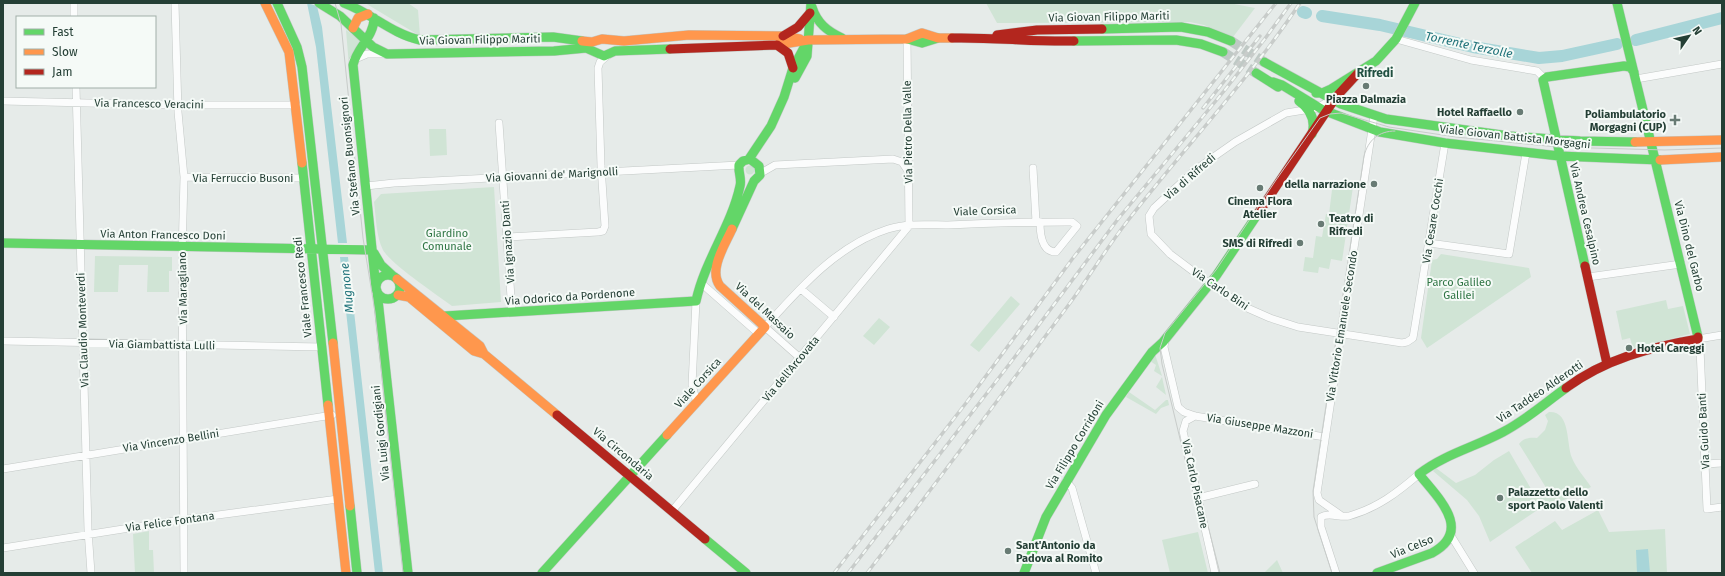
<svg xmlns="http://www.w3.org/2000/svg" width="1725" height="576" font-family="'Fira Sans',sans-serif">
<rect width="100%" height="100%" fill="#e6ebe9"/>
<path fill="#d0e4d5" d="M365 3H408L418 10 420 36Z
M986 3H1229L1255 8 1233 37 1204 25 1190 22 997 23Z
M346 30 360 40 349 66Z
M429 129H446L447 155 430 156Z
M745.5 170a4.5 4.5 0 1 1 9 0a4.5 4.5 0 1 1-9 0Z
M1333 182 1353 187 1342 261 1331 259 1329 269 1319 267 1318 273 1303 271 1305 257 1313 258 1316 236 1322 237 1326 214H1329Z
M494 187 501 302 452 306C436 294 392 265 383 250 376 236 376 217 374 202L381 194Z
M1441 254 1529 268 1531 277 1427 348 1421 338 1432 260 1437 259Z
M95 256 172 257V271H169V292H147L148 265H119L118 292H94Z
M1011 296 1020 304 979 352 970 345Z
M1666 300 1668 309 1683 306 1690 334 1633 348 1630 338 1622 340 1616 311Z
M879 318 890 327 874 345 863 336Z
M1155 354 1162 376 1154 371 1156 365 1150 361Z
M1162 377 1166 395 1156 387Z
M1129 392 1155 410 1166 400H1168L1169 405 1161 408 1156 414 1126 397Z
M1549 412C1571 411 1566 443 1572 458 1576 468 1585 478 1591 487L1543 510 1542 507 1490 542 1479 516 1467 500 1433 471 1436 468 1456 483 1475 475 1494 460 1509 451 1534 494H1544L1546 491 1545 486 1519 444C1523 438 1530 437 1537 438L1545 430 1548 421 1545 415Z
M1598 510 1609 532 1665 529 1667 573H1532L1515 547 1555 521 1562 530Z
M149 531V550H153L154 573H135L133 534Z
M1198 532 1208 573H1170L1162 540Z
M1277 560 1283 573H1264Z"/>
<path fill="#a8d5d8" d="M307 3 317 6 322 27 347 243H338L316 47Z
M340 257H348L383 573H375Z
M1648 549 1650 573H1637L1636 550Z"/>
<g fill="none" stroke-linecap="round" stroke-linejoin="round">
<path stroke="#a8d5d8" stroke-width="12" d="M1303 12 1306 13
M1322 16 1380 25 1473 47 1539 58 1562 56 1617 44
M1636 40 1722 18"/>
<path stroke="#bfc9c5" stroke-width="10" stroke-dasharray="10 5" stroke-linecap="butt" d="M1231 41 1264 62
M1223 52 1256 73"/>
<g stroke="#c3c8c6" stroke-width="8">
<path id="street" d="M74 3V17
M175 3 178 112 184 177 182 256 184 573
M907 39 909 226
M1396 39 1471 60 1537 71 1544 78
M353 60 367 54H384
M1636 79 1722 64
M76 87 88 530 91 573
M1334 98 1317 108 1286 113 1235 142 1195 170 1154 208 1149 216 1151 234 1170 254 1210 284 1245 307 1270 318 1298 327 1402 343 1407 342 1413 338 1445 143
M3 101 172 105H296
M499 123 512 312
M1033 168 1036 222
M761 173 775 165 893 159 902 162 908 171
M184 177 302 178
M366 186 394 183 739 165
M508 237 598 232 603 231 605 226 601 166 598 68 600 62 608 55
M1429 243 1509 254 1526 153
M1588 277 1681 264
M701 283 759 334
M801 289 834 317
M696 301 692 385 697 403
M1722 335 1698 339 1700 348 1707 509 1722 507
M1165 340 1164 347 1178 407 1184 412 1195 416 1325 437
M3 341 322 347
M800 358 765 327C799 289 837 245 888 229 907 223 929 225 948 225 988 223 1028 222 1067 222H1072L1077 226 1056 252C1041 252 1040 233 1040 222
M1195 416 1186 421 1183 431 1215 573
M1705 464 1722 463
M3 469 332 415
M1066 481 1072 488 1096 573
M1198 498 1255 484
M672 511 909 226
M1342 516 1319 500 1317 493 1374 116
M1450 534 1474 573
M3 548 180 520 338 499
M1336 573 1321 527V517C1329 512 1340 518 1349 516 1377 508 1397 493 1419 474"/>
</g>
<g stroke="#c2c9c6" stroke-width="10">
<path id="fast" d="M277 3 297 47 302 67 333 343
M319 3 340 16 373 47 387 54 554 51 586 48 604 56 615 51 670 49
M344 3C371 13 392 34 420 40L553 37 582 41
M1617 3 1698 337
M812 7C817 23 827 31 842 38
M374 18C374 37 357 47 353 65L376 288
M1102 29 1181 27 1208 32 1231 41
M907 39 922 43 938 38
M1074 41 1176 40 1201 44 1223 52
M1264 62 1341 104 1386 119 1509 136 1580 141 1635 142
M1256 73 1278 87
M795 78 807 56 811 3
M1273 82 1282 85 1323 110 1380 132 1445 143 1559 156 1660 160
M1316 93H1322L1331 89 1376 61 1396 39 1415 3
M1299 101C1310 109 1316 120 1312 134
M749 159 771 126 784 97 793 68 808 40
M302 163 328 405
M3 243 372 250
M374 253 381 265 393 276
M1585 266 1543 80 1547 77 1624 66 1630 67 1634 72
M376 287a12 12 0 1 1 24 0a12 12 0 1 1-24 0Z
M377 291 408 573
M445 316 696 301C705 260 731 227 740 186 742 179 738 172 739 165L743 161 750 159 759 166 760 175 754 181 732 229
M350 506 357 573
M705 539 746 573
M542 573 667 435
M1024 573 1046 517 1106 415 1152 352 1163 342 1216 276 1259 212
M1377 573 1432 553C1474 530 1437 497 1419 474 1445 454 1475 447 1503 432 1526 420 1545 403 1566 388"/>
</g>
<g stroke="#c2c9c6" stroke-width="10">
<path id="slow" d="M265 3 289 52 302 163
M353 28 358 18 368 14
M582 41 592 42 602 39 624 41 689 35 783 36 800 39
M777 45 808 40 907 39 922 33 938 38H952
M1635 142 1722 140
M1660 160 1722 157
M397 279 480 346 484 354 557 415
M398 295 409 297 474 351 484 354
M333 343 350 506
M328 405 346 573
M667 435 765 327 720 286C708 270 725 245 732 229"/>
</g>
<g stroke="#c2c9c6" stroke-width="10">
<path id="jam" d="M997 35 1037 30 1102 29
M783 36 798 27 810 13
M952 38C993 37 1033 42 1074 41
M777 45 788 53 793 68
M670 49 777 45
M1259 212 1336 97 1360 71
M1585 266 1607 364
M1566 388C1605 359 1651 347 1698 339V337
M557 415 705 539"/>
</g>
<use href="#street" stroke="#fbfcfc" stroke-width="7"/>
<use href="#fast" stroke="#63d668" stroke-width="9"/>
<use href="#slow" stroke="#ff974d" stroke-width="9"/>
<use href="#jam" stroke="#b3261e" stroke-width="9"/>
<path stroke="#c8ccca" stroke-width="1" d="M335 3 341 24 363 238 375 312 403 573
M1220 573 1205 514 1188 472 1162 364 1160 348 1165 333 1216 270 1276 180 1320 118 1330 114 1341 113 1389 127 1456 137 1557 147 1665 150 1722 148
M1332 573 1314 517 1313 491 1364 156C1368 140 1379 131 1395 131"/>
<g stroke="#c8ccca" stroke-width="3.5">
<path id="rail" d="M1203 108 1260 36
M834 573 966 403 1073 258 1276 3
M848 573 1011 362 1118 219 1224 91 1264 40 1291 3
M867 573C936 484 1003 393 1070 303 1089 277 1106 249 1126 223 1183 149 1248 81 1300 3"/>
</g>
<use href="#rail" stroke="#f5faf7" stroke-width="2" stroke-dasharray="6" stroke-linecap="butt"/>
</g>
<g fill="#687b74" stroke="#f5faf7" stroke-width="1.5">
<circle cx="1366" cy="86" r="4"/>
<circle cx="1520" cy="112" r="4"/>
<path d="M1673 114h4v4h4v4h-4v4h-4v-4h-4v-4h4z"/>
<circle cx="1374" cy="184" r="4"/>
<circle cx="1260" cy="188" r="4"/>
<circle cx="1321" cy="224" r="4"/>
<circle cx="1300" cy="243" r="4"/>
<circle cx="1629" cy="348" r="4"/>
<circle cx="1500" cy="498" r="4"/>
<circle cx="1008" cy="551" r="4"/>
</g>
<g text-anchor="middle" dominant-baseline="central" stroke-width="4" stroke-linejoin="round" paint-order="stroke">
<g font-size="11" fill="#243f35" stroke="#f5faf7">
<text transform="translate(1109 17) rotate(-1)">Via Giovan Filippo Mariti</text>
<text transform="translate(480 40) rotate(-1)">Via Giovan Filippo Mariti</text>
<text transform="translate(149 104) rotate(1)">Via Francesco Veracini</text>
<text transform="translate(908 132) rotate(-91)">Via Pietro Della Valle</text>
<text transform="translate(1515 137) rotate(6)">Viale Giovan Battista Morgagni</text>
<text transform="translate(350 156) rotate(-96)">Via Stefano Buonsignori</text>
<text transform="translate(552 175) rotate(-3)">Via Giovanni de' Marignolli</text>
<text transform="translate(1190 177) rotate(-41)">Via di Rifredi</text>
<text x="243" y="178">Via Ferruccio Busoni</text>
<text transform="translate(985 211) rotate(-2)">Viale Corsica</text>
<text transform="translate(1585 214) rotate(77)">Via Andrea Cesalpino</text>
<text transform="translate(1433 221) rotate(-81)">Via Cesare Cocchi</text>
<text transform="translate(163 235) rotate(1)">Via Anton Francesco Doni</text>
<text transform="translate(508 242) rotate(-94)">Via Ignazio Danti</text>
<text transform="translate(1689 246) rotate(76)">Via Dino del Garbo</text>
<text transform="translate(303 287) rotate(-96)">Viale Francesco Redi</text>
<text transform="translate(183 288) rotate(-91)">Via Maragliano</text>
<text transform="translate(1220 289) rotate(34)">Via Carlo Bini</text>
<text transform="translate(570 297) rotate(-4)">Via Odorico da Pordenone</text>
<text transform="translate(765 311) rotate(43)">Via del Massaio</text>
<text transform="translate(1342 326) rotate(-81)">Via Vittorio Emanuele Secondo</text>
<text transform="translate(83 330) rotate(-92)">Via Claudio Monteverdi</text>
<text transform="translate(162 345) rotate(1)">Via Giambattista Lulli</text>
<text transform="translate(791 369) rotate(-50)">Via dell'Arcovata</text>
<text transform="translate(698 383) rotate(-48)">Viale Corsica</text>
<text transform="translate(1540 392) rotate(-34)">Via Taddeo Alderotti</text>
<text transform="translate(1260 426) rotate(9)">Via Giuseppe Mazzoni</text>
<text transform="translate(1704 431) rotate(-93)">Via Guido Banti</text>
<text transform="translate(381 433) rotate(-96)">Via Luigi Gordigiani</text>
<text transform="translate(171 441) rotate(-9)">Via Vincenzo Bellini</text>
<text transform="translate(1075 445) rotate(-59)">Via Filippo Corridoni</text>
<text transform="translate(623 454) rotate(40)">Via Circondaria</text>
<text transform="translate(1195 484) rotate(78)">Via Carlo Pisacane</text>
<text transform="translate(170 522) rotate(-8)">Via Felice Fontana</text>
<text transform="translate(1412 547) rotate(-22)">Via Celso</text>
</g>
<g font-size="11" font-weight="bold" fill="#243f35" stroke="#f5faf7" text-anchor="end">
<text x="1366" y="99" text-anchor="middle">Piazza Dalmazia</text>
<text x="1512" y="112">Hotel Raffaello</text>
<text x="1666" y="114">Poliambulatorio<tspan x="1666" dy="13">Morgagni (CUP)</tspan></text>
<text x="1366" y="184">della narrazione</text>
<text x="1260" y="201" text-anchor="middle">Cinema Flora<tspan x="1260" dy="13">Atelier</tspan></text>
<text x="1329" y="218" text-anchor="start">Teatro di<tspan x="1329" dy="13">Rifredi</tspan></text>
<text x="1292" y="243">SMS di Rifredi</text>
<text x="1637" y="348" text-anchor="start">Hotel Careggi</text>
<text x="1508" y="492" text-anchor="start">Palazzetto dello<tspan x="1508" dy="13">sport Paolo Valenti</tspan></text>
<text x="1016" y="545" text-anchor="start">Sant'Antonio da<tspan x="1016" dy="13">Padova al Romito</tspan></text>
</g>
<g font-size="11" fill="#2f7544" stroke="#f5faf7">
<text x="447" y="233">Giardino<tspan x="447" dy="13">Comunale</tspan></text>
<text x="1459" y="282">Parco Galileo<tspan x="1459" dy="13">Galilei</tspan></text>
</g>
<g font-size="12" font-style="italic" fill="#1f7279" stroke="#f5faf7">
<text transform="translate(1469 45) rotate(12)">Torrente Terzolle</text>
<text transform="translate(347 288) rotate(-96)">Mugnone</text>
</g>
<g font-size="12" font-weight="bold" fill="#205041" stroke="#f5faf7">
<text x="1375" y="73">Rifredi</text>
</g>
</g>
<rect width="1725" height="576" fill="none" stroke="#243f35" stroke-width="8"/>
<rect x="16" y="16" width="140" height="72" fill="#f5faf7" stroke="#a1afa9"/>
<rect x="24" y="29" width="20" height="6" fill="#63d668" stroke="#a1afa9"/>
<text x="52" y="36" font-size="12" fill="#243f35">Fast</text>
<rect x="24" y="49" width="20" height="6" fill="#ff974d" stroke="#a1afa9"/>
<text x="52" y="56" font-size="12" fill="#243f35">Slow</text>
<rect x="24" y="69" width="20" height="6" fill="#b3261e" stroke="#a1afa9"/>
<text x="52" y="76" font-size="12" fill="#243f35">Jam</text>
<g transform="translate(1689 36) rotate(56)" stroke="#f5faf7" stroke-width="3" paint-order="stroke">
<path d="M0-3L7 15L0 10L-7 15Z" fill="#243f35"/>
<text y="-6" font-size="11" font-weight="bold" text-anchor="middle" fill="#243f35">N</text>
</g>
</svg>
